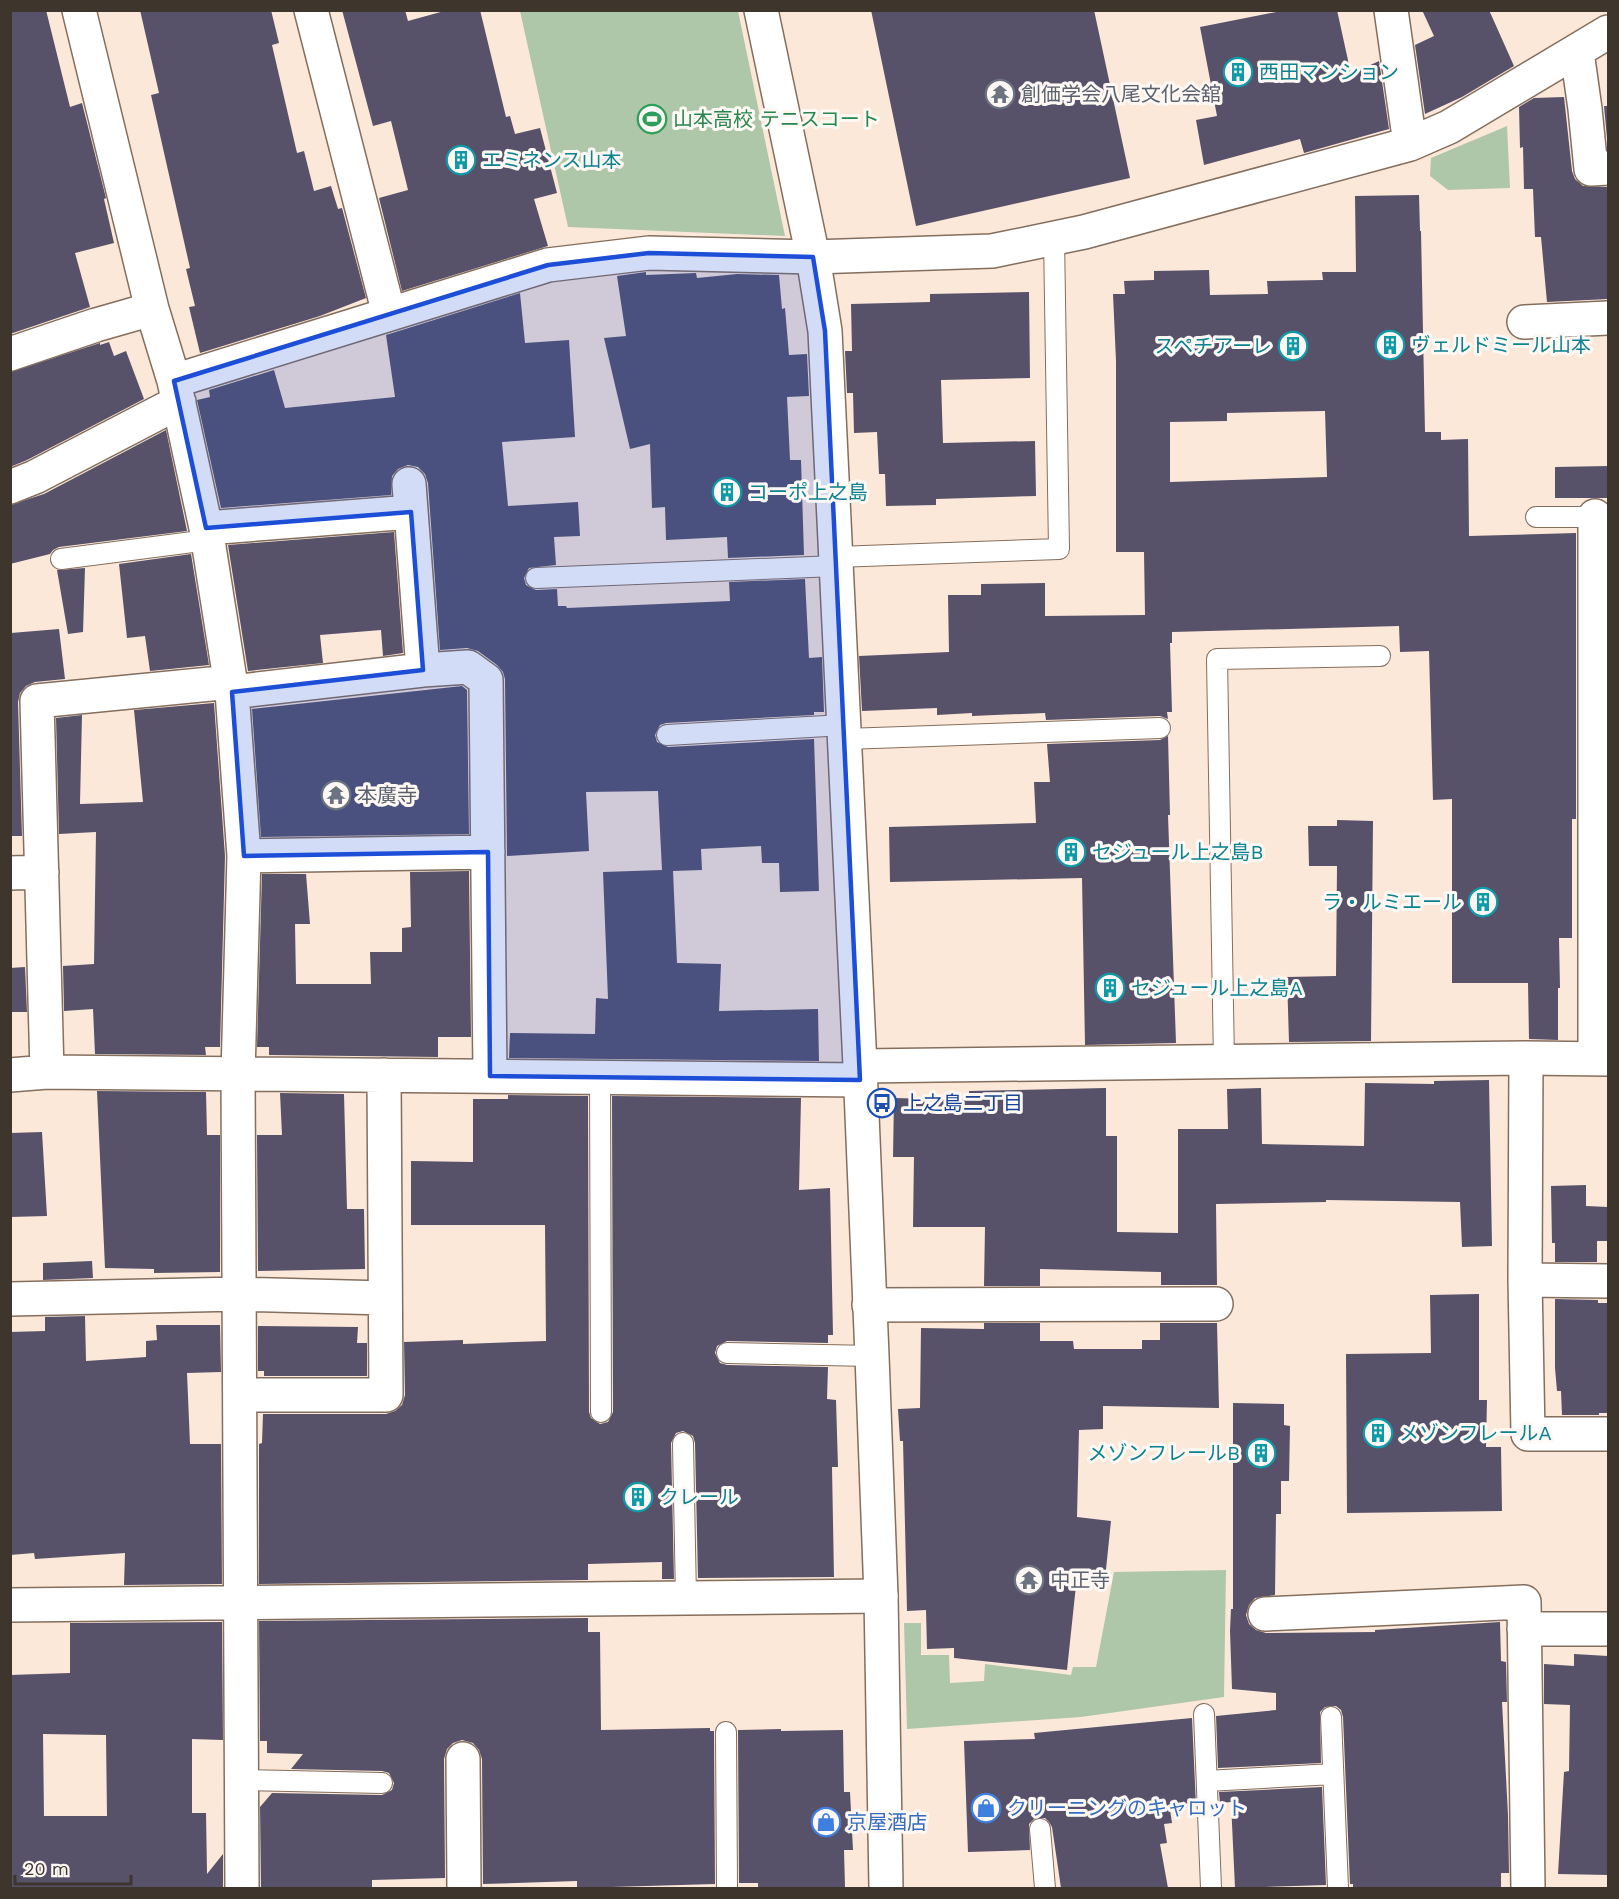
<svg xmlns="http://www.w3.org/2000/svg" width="1619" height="1899" font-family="'Work Sans','Noto Sans JP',sans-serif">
<rect width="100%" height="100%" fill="#fce8d9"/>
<path fill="#aec7a8" d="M520 11H738L785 236 568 227Z
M1507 126 1510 188 1448 190 1430 176 1431 158Z
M1226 1570 1224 1697 1081 1717 907 1729 904 1623H921V1655H949L950 1683 984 1681 985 1664 1071 1675 1073 1667H1096L1114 1572Z"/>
<path fill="#575269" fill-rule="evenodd" d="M10 10H46L70 107 82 103 106 198 104 199 114 243 75 253 90 307 10 334Z
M140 10H271L279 43 272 45 297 153 304 151 314 191 331 186 338 209 342 208 366 298 320 316 200 353 189 307 195 306 186 269 190 268 151 95 159 93Z
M342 10H405L408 21 448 10H480L506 117 510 116 515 134 540 128 557 193 534 199 548 246 402 291 379 198 408 190 391 121 373 126Z
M871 10H1094L1130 178 916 226Z
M1286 10H1337L1351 74 1379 61 1389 129 1304 153 1300 139 1204 165 1196 120 1217 116 1200 27Z
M1422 10H1489L1514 66 1462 97 1425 114 1415 45 1434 36Z
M1564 97 1572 171 1575 179 1583 186 1608 187V299L1547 302 1541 237H1535L1533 189H1524L1523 147 1520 148 1519 107 1534 98Z
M1604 106H1608V150V149Z
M1419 195 1420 231H1421L1425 432H1441V440L1468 439 1469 536 1576 533V819H1572V938H1559L1560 988H1558V1040L1529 1039 1528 983H1452V799L1433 800 1429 651 1400 652 1399 626 1172 632V643H1170L1172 712H1167L1168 719 1160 716 1046 720 1045 713 972 716V713L937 715V708L862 711 859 656 949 652 948 595H981V584L1045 583V616L1145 615 1144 552H1116V361L1113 294H1125L1124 281 1154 280V271L1209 270 1210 295 1268 294 1267 281 1323 280 1322 272H1356L1355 196ZM1325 411 1327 477 1170 482V422L1227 421V413Z
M646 272V275L696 273 697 278 737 274 779 275 782 309 785 308 789 355 807 354 809 396 787 397 790 460H801L804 555 728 558 727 537 666 540 665 507 652 508 650 444 630 449 604 338 626 336 617 276Z
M1029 292 1030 378 941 380 943 443 1035 441 1036 496 936 499V505L886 506 885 474H879L877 432 854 433 853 393H847L845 351H852L851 304 930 302V294Z
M520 293 525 343 569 340 575 437 502 442 508 506 578 502 580 536 554 537 556 565 529 568 524 578 526 585 536 590 557 589 558 606H566L567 608 730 601 729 582 805 579 809 658 822 657 824 712H814V715L666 723 660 725 655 735 657 742 668 747 814 739 819 891 780 892 779 863H762L761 846 701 849 702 870 673 871 677 963 721 964 719 1011 818 1009 819 1061 509 1058 510 1033 595 1034 596 998 608 999 603 872 662 870 658 791 586 792 589 851 507 856 505 679 503 672 497 665 478 651 467 648 440 650 428 483 425 474 418 467 408 465 398 469 392 476 391 495 221 508 197 400 210 397 209 390 274 370 285 408 395 397 386 335Z
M109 342 114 356 126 351 144 399 27 460 10 467V372L100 343V345Z
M166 430 187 531 59 547 53 550 50 554 10 564V505L44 494Z
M1608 466V498H1555V467Z
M394 532 403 653 383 656 381 630 320 635 323 663 248 671 228 545Z
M191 554 209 665 150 671 145 636 127 638 119 564Z
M85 568 83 632 68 634 57 570Z
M59 629 65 679 35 682 26 686 20 693 18 702 22 836H10L11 633Z
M462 686 467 690 469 834 261 837 252 709Z
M214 703 225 856 220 1047H205L206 1055 95 1054 93 1009 64 1011 63 966 94 964 96 832 59 834 56 718 82 715 80 804 143 802 134 710Z
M1168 736 1170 815H1168L1176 1043 1085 1045 1082 878 890 882 889 827 1036 823 1034 782H1050L1047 744 1160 740Z
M1337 820 1373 821 1371 1041 1289 1042 1287 977 1336 976 1337 866H1309L1308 826H1337Z
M469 871 471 1037H438V1057L269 1055V1047H257L262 874H306L310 924H295L296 984H371L370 952H402V928L411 927 410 872Z
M25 967 27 1012H10V968Z
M1489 1080 1492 1246 1462 1247 1460 1202 1326 1200V1202L1216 1204 1217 1285H1161V1272L1040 1269V1286H984L985 1227H913L914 1157H893L894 1098 969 1100V1091L1106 1088V1136H1117V1232L1178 1233V1129H1228L1227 1089 1261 1088 1262 1144 1364 1146 1365 1083 1434 1084V1081Z
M97 1091 206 1092 207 1135H220V1272L154 1273V1269L105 1268Z
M280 1093 344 1094 347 1209H364L365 1269 258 1271 257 1135H282Z
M508 1095 588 1096 589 1412 591 1418 600 1424 608 1422 613 1412 612 1096 801 1098 799 1190 830 1188 833 1335H828V1343L727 1341 717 1346 715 1353 720 1363 727 1365 828 1367 827 1399 836 1400 838 1467H832L834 1577 698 1578 695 1443 693 1436 683 1431 676 1433 671 1443 674 1579H662V1562L588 1564V1580L259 1584V1444L262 1443 263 1414H386L395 1411 402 1405 405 1395 404 1342 463 1340V1344L546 1341 545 1225H411V1161L473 1162V1099H508Z
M42 1132 47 1216 10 1217V1133Z
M1586 1185V1206L1608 1207V1241H1597V1262H1555V1243H1552L1551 1186Z
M92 1261 93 1278 43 1280V1263Z
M1479 1294V1400H1487L1486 1447H1501L1502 1511 1347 1513 1346 1354 1431 1353 1430 1295Z
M1555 1299 1598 1300V1303H1608V1413H1599V1415H1562L1561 1391H1557L1555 1368Z
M85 1316 86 1361 146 1357V1341L157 1340 156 1325H220L221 1372 187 1373 190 1444H221L222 1584 124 1585 125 1553 35 1559 34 1553 10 1555V1332L45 1331V1317Z
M984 1323H1040V1341H1073L1074 1349H1142V1340H1160V1323H1217L1219 1408 1103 1406V1429L1079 1430 1077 1517 1111 1521 1105 1579 1077 1576 1067 1670 954 1658V1648L927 1649 926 1610 907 1611 903 1441H900L898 1409 920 1408 921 1328 984 1329Z
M258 1326 358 1327 357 1343H367V1376H264V1371H258Z
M1233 1403 1284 1404V1425L1290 1426 1289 1481H1281V1514H1276L1275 1595 1255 1598 1249 1605 1246 1615 1249 1624 1256 1630 1266 1633 1375 1632V1630L1500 1622 1501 1661 1506 1662 1507 1702H1502L1508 1815 1509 1873H1501V1888H1353V1884H1350L1343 1717 1341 1710 1336 1706 1325 1707 1320 1712 1321 1763 1218 1768 1216 1716 1276 1710V1693L1232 1689 1230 1631 1231 1609H1233Z
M588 1618V1632H600L601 1730 710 1728V1731H714L715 1884 577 1888V1881L483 1884 482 1759 479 1750 473 1743 462 1740 453 1743 447 1749 444 1759 445 1878 372 1880V1888H261L260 1807 272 1793 382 1795 392 1790 394 1783 389 1773 382 1771 291 1769 303 1754 267 1753V1741H260L259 1621Z
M222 1622 223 1740 192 1739V1813H206L207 1874 223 1854V1888H10V1675L70 1673V1623ZM43 1734 106 1735 107 1816H44Z
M1574 1654 1608 1656V1875L1558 1874 1564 1772 1569 1771 1570 1705 1544 1704V1664L1574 1666Z
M1192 1718 1196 1806 1170 1810 1172 1823 1164 1824 1167 1843 1160 1844 1168 1888H1061L1052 1827 1049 1822 1045 1818 1034 1819 1029 1824 1030 1850 968 1852 964 1741 1035 1739 1034 1733Z
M781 1729V1731L843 1730 844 1792H850L853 1850H844L845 1887 789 1888V1887H758V1883H739L738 1730Z
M1322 1787 1326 1885 1235 1888 1231 1802 1220 1803 1219 1792Z"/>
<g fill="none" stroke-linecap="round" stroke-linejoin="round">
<g stroke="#846e5d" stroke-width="22">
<path id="lane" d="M1536 517H1603
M836 557 1059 549 1054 238
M61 559 208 540
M536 578 836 566
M667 735 844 725
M845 739 1160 728
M1224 1062 1217 659 1380 656
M600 1077 601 1412
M727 1353 872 1356
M683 1443 686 1598
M1204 1714 1211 1888
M1331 1717 1338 1888
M726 1732 727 1888
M242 1780 382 1783
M1207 1781 1333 1774
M1040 1829 1045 1888"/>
</g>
<g stroke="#846e5d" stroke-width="36">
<path id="street" d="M79 10 152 309 174 381 206 528 232 692 244 856 238 1074 242 1888
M311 10 389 314
M1391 10 1410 144
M1577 52 1585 109 1591 169 1608 168
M1524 322 1608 318
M10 354 96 325 152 309
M174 381 548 265 649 253 813 257 992 251 1084 232 1410 144 1449 127 1608 32
M409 484 423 670
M10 487 35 477 179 402
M206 528 411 512
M232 692 423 670 468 667 486 680 490 1076
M244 856 488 852
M10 873 42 872
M1526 1058 1525 1280 1528 1434H1608
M1595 1059V516
M860 1066 1526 1058 1608 1059
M47 1072 37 701 231 682
M10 1075 47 1072 860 1080
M1525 1280 1608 1281
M10 1299 239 1294 385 1298
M869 1305 1216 1304
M240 1395H386L384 1075
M10 1605 881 1596
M1265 1614 1524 1602 1528 1888
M1524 1629H1608
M463 1759 464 1888"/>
</g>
<g stroke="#846e5d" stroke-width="36">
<path id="secondary" d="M761 10 813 257 825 331 860 1066 872 1356 881 1596 886 1888"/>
</g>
<use href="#lane" stroke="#fff" stroke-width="20"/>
<use href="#street" stroke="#fff" stroke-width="33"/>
<use href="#secondary" stroke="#fff" stroke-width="33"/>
</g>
<path fill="#1d4ed8" fill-opacity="0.2" stroke="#1d4ed8" stroke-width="4.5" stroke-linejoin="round" d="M649 253 813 257 825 331 860 1080 490 1076 488 852 244 856 232 692 423 670 411 512 206 528 174 381 548 265Z"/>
<defs>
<g id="building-ring" transform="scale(1.5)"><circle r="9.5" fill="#fdf8f4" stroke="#0f9aa8" stroke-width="1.5"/><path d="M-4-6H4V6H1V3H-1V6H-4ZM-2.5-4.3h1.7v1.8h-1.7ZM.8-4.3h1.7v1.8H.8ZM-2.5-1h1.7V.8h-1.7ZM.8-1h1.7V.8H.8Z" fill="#0f9aa8"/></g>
<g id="temple-ring" transform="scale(1.5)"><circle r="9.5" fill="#fdf8f4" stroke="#6b7280" stroke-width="1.5"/><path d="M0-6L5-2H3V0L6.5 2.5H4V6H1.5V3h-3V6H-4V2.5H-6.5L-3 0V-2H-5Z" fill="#6b7280"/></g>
<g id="stadium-ring" transform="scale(1.5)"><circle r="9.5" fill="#fdf8f4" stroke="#2e9e5b" stroke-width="1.5"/><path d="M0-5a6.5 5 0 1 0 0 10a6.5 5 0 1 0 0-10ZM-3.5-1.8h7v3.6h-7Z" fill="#2e9e5b"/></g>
<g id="bus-ring" transform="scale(1.5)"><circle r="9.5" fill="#fdf8f4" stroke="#1a4fb4" stroke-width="1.5"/><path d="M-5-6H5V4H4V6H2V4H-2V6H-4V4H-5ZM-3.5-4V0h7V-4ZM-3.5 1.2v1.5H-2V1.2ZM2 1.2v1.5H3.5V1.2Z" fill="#1a4fb4"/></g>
<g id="shop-ring" transform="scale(1.5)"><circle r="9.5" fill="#fdf8f4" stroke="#3f7fe0" stroke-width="1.5"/><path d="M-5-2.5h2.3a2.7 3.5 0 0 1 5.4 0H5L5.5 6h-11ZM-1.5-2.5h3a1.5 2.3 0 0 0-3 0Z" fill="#3f7fe0"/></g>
</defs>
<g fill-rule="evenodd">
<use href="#building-ring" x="1238" y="72"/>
<use href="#temple-ring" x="1000" y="94"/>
<use href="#stadium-ring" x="652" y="119"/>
<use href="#building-ring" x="461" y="160"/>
<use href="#building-ring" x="1390" y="345"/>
<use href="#building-ring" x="1293" y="346"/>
<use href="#building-ring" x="727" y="492"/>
<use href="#temple-ring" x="336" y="795"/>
<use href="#building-ring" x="1071" y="852"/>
<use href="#building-ring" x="1483" y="902"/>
<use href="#building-ring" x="1110" y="988"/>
<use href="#bus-ring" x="882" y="1103"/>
<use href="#building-ring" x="1378" y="1433"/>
<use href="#building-ring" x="1261" y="1453"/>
<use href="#building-ring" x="638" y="1497"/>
<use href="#temple-ring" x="1029" y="1580"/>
<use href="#shop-ring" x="986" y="1808"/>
<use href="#shop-ring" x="826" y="1822"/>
</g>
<g text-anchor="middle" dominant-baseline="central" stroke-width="6" stroke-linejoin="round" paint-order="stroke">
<g font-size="20" fill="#0d838f" stroke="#fdf8f4" text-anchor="start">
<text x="1259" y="72">西田マンション</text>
<text x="482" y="160">エミネンス山本</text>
<text x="1411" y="345">ヴェルドミール山本</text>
<text x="1272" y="346" text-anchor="end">スペチアーレ</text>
<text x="748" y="492">コーポ上之島</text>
<text x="1092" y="852">セジュール上之島B</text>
<text x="1462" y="902" text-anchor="end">ラ・ルミエール</text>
<text x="1131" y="988">セジュール上之島A</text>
<text x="1399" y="1433">メゾンフレールA</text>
<text x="1240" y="1453" text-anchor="end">メゾンフレールB</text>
<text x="659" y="1497">クレール</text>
</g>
<g font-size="20" fill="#5b616d" stroke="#fdf8f4" text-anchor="start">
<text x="1021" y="94">創価学会八尾文化会舘</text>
<text x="357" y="795">本廣寺</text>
<text x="1050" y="1580">中正寺</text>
</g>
<g font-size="20" fill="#27864d" stroke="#fdf8f4" text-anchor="start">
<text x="673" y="119">山本高校 テニスコート</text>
</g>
<g font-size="20" fill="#164399" stroke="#fdf8f4" text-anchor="start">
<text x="903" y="1103">上之島二丁目</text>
</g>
<g font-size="20" fill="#366cbe" stroke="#fdf8f4" text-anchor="start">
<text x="1007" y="1808">クリーニングのキャロット</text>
<text x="847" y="1822">京屋酒店</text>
</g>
</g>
<rect width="1619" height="1899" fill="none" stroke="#3e352d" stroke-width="24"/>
<path d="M15 1875v9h116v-9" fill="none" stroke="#3e352d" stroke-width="3"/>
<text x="24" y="1875" font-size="18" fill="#3e352d" stroke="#fdf8f4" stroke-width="4.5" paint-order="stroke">20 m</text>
</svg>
